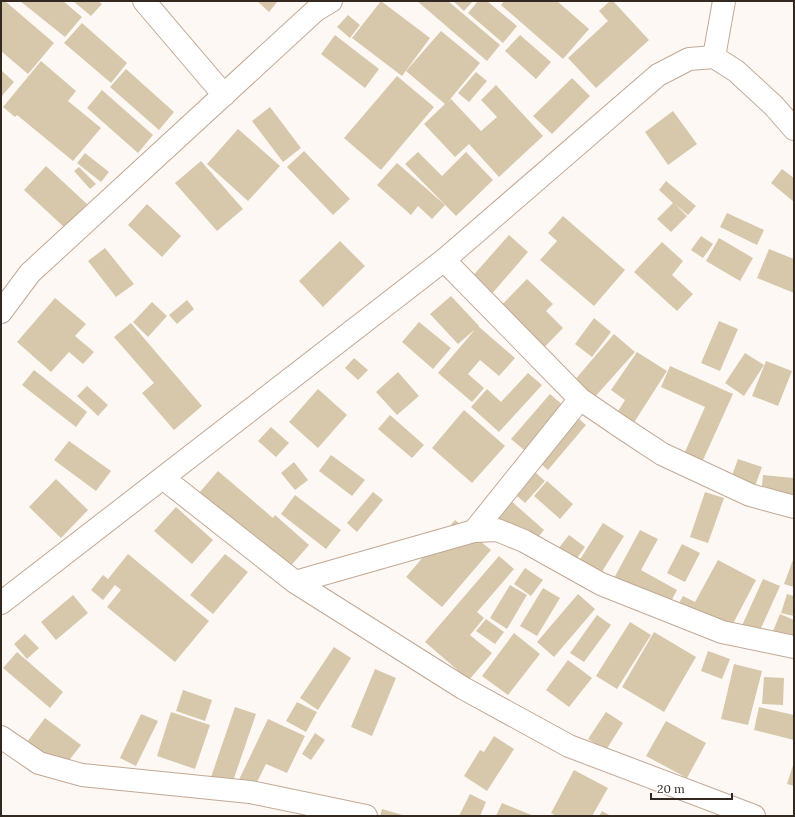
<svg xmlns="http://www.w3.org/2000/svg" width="795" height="817" font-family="Lora,serif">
<rect width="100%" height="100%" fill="#fef8f4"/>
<path fill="#d7c8ac" d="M1 1H5L54 43 28 74 1 51Z
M20 1H63L82 17 65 37Z
M73 1H98L102 4 91 16Z
M257 1H278L269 12Z
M381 1 430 38 402 76 352 38Z
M417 1H448L500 45 487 61Z
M453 1H473L464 11Z
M478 1H487L517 26 503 43 468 13Z
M504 1H557L589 29 563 59 501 5Z
M610 1H613L649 40 596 88 568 58 608 21 599 11Z
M348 15 360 25 350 38 337 27Z
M82 23 127 63 111 83 64 43Z
M441 31 480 63 447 103 451 99 481 131 497 117 481 100 496 85 543 136 499 177 469 144 455 157 424 124 445 104 406 71Z
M335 35 379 69 365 88 321 54Z
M520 35 551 62 536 79 505 51Z
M41 61 76 91 68 101 101 128 73 161 17 115 15 117 3 107Z
M126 69 174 112 159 130 110 87Z
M1 70 14 82 1 97Z
M476 72 487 81 469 102 458 93Z
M397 76 434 107 381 170 344 138Z
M572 78 590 96 552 134 533 116Z
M102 90 153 135 138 153 87 108Z
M270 107 301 148 283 162 252 121Z
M673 111 697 144 668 165 645 132Z
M238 129 280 166 248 201 207 164Z
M304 151 350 199 333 215 287 167Z
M418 152 442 176 466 152 493 180 456 216 405 164Z
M85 153 109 172 101 182 77 163Z
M201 161 243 209 217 231 175 183Z
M397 163 445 205 432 219 418 206 411 215 377 185Z
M46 166 87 204 65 228 24 190Z
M79 167 96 184 90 189 74 171Z
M782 169 794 178V202L771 183Z
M666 181 696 206 688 215 675 204 687 216 671 232 657 219 673 203 659 190Z
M147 204 181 236 162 257 128 225Z
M727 213 764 230 757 245 720 227Z
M563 216 625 270 594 306 540 260 557 241 548 233Z
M509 235 528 252 490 296 470 279Z
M701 236 713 244 703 258 691 250Z
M719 238 753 258 740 281 706 261Z
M340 241 365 266 323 307 299 281Z
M662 242 683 261 672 275 693 294 677 311 634 272Z
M105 248 134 284 116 297 88 261Z
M769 249 794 259V293L757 278Z
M527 279 553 304 546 311 563 328 538 354 495 312Z
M451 296 479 326 458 344 430 314Z
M55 298 86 324 75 336 94 352 83 364 69 352 51 372 17 342Z
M187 300 194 309 177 324 169 315Z
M152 302 167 316 148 337 133 322Z
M594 318 611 332 592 357 575 344Z
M719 321 738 329 720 371 701 363Z
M419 322 451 348 433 369 402 342Z
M131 323 202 406 174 430 142 393 154 383 114 337Z
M478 326 515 358 499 376 480 360 468 374 484 388 472 402 438 373Z
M614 334 635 352 593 399 573 382Z
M637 352 667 371 633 424 617 413 625 400 611 390Z
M745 353 764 365 744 396 725 383Z
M354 358 368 370 358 380 345 368Z
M766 361 792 371 778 406 752 396Z
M670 366 733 394 698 471 680 463 705 407 661 387Z
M34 370 87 412 76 427 22 385Z
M398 372 419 396 397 415 376 392Z
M528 373 542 385 499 432 471 407 487 389 501 402Z
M87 386 108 405 98 416 77 396Z
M318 389 347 415 318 448 289 422Z
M550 394 586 425 548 470 511 439Z
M464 410 505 446 472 483 432 448Z
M390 415 424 445 412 458 378 429Z
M271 427 289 443 276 457 258 441Z
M69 441 111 471 96 491 54 460Z
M331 455 365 480 352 496 319 471Z
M738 459 762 467 755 486 731 478Z
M294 462 308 480 295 490 281 473Z
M527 465 545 481 525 503 507 487Z
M218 471 273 518 275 515 309 545 288 569 199 493Z
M763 475 794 478V499L761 496Z
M56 479 88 510 61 538 29 507Z
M547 481 573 504 560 519 534 496Z
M373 492 383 500 357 532 347 523Z
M501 492 544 530 529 548 485 510Z
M705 492 724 498 708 543 690 537Z
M295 495 341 530 326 549 281 514Z
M176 507 213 540 192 564 154 531Z
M455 520 491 550 442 607 406 577Z
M603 523 624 536 600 575 579 561Z
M640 530 658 539 641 570 677 590 667 609 613 580Z
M569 535 585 547 575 561 558 549Z
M682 544 700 553 685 582 667 573Z
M128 554 209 621 175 662 107 607 121 590 115 585 103 600 91 590 103 575 108 579Z
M225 554 248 572 213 614 190 595Z
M499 556 514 569 477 612 484 618 470 635 492 653 469 680 425 642Z
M794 557V587L784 584Z
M718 560 756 580 727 635 676 608 683 596 695 602Z
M525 568 543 580 531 596 514 584Z
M763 579 780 586 757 637 740 630Z
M510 585 527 595 507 629 490 618Z
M543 588 560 598 537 636 520 626Z
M578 594 595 609 554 657 537 642Z
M787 594 794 596V616L781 613Z
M73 595 88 613 56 640 41 622Z
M780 614 794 620V645L771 636Z
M597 615 611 625 584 662 570 653Z
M486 619 504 632 495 644 476 631Z
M630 622 651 635 617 689 596 676Z
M654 632 696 657 664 712 622 687Z
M514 633 540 654 508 695 482 676Z
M25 634 39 648 27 659 14 644Z
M334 647 351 658 318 710 300 698Z
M708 651 730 659 722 679 701 671Z
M17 652 63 692 50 708 3 668Z
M568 660 592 678 569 707 546 690Z
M734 664 762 671 748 725 721 719Z
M375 669 396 678 372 736 351 727Z
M764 677 784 678 783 705 762 704Z
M183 690 212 700 205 721 176 711Z
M297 702 317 712 306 732 286 721Z
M235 707 256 714 231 787 210 780Z
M759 707 794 715V740L754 730Z
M171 712 210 725 195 769 157 756Z
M606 712 623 723 606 750 588 739Z
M141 714 158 721 136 766 120 758Z
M45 718 81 745 63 768 27 742Z
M268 719 305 736 287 773 266 764 252 792 237 784Z
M666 721 706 743 687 778 646 756Z
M315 733 325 740 311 760 302 754Z
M494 736 514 749 487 791 464 776 480 750 484 752Z
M794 762V786L787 784Z
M574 770 608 788 592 816H556L551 813Z
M470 794 486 802 480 816H459Z
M502 803 534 816H496Z
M382 809 406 816H380Z
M602 811 611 816H599Z"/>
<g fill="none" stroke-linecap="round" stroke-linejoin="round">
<g stroke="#c2a894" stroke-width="24">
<path id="street" d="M144 1 224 95
M714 57 724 1
M444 260 580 399 621 427 662 454 750 495 794 507
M1 312 30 273 316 10 331 1
M163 478 295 582 463 688 569 746 754 816
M474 531 580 399
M295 582 474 531 497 530 524 541 601 584 722 632 794 647
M1 737 39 763 82 775 250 792 366 816"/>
</g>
<g stroke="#c2a894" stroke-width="24">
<path id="secondary" d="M1 603 444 260 658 75 689 59 714 57 736 71 774 106 794 129"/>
</g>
<use href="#street" stroke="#fff" stroke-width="22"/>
<use href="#secondary" stroke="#fff" stroke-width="22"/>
</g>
<rect width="795" height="817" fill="none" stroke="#332921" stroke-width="4"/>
<path d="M651 793v6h81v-6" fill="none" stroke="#332921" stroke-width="2"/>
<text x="657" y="793" font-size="12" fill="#332921" stroke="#ffffff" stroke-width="3" paint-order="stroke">20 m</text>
</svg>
